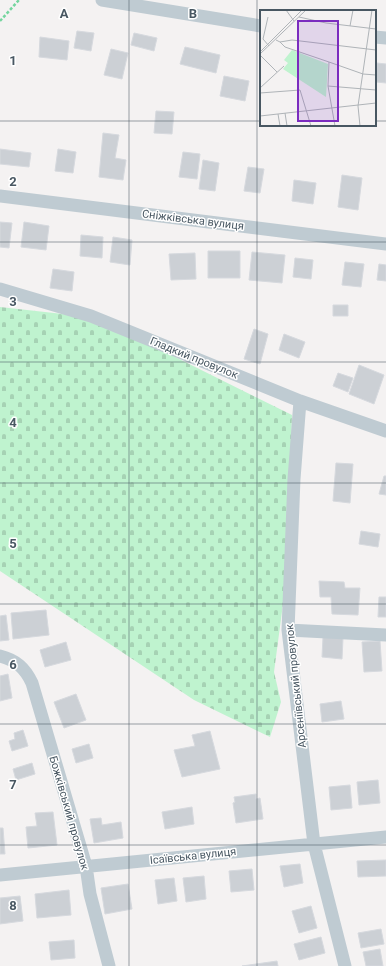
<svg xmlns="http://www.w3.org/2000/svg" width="386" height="966" font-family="Roboto,sans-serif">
<defs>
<pattern id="cemetery-stones" width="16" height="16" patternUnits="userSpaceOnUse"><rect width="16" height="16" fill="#bff3cf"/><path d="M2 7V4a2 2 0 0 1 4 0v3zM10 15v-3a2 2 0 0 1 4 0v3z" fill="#a6d2b4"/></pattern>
</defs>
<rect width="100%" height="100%" fill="#f4f2f2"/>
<path fill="url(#cemetery-stones)" d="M0 307 72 315 153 346 292 415 288 566 274 672 281 702 270 737 194 700 0 571Z"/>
<path fill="#ccd0d5" stroke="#d6d9de" d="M77 31 94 33 91 51 74 48Z
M134 33 157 38 154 51 131 45Z
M40 37 69 41 67 60 39 57Z
M185 47 220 55 216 73 180 64Z
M111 49 128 53 122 79 104 75Z
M377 63 386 64V83L376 82Z
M224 76 249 81 245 101 220 96Z
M156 111 174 112 172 134 154 133Z
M103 133 119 135 115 158 126 160 123 180 99 177Z
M0 149 31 153 29 167 0 164Z
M58 149 76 152 73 173 55 171Z
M183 152 200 154 197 179 179 177Z
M203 160 219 163 215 191 199 189Z
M248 167 264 169 260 193 244 191Z
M342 175 362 178 358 210 338 207Z
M294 180 316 183 313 204 292 201Z
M0 222 12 223 9 248 0 247Z
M24 222 49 226 46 250 21 247Z
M81 235 103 237 102 258 80 256Z
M113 237 132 240 130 265 110 262Z
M208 251H240V278H208Z
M252 252 285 255 282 283 249 280Z
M195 253 196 279 171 280 169 254Z
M295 258 313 260 311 279 293 277Z
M345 262 364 264 361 287 342 285Z
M379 264 386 265V281L377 280Z
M53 269 74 272 72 291 50 288Z
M333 305H348V316H333Z
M254 329 268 334 260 364 244 359Z
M284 334 305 342 299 358 279 350Z
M359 365 384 375 374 404 349 394Z
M338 373 353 378 348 392 333 386Z
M336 463 353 464 350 503 333 501Z
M384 476H386V495L379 494Z
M361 531 380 534 378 547 359 544Z
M319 581 344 582 345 588H360L358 615 332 614 331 597H320Z
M379 597H386V617H378Z
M46 610 49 635 13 639 11 613Z
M6 615 9 640 0 641V616Z
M323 637 343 638 342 659 322 657Z
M380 641 382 671 364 672 362 642Z
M66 642 71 660 45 667 40 650Z
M8 674 12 698 0 701V676Z
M76 694 86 720 64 728 54 702Z
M341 701 344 719 322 722 320 704Z
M23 730 28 746 12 751 9 741 15 739 14 733Z
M210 731 220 769 182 777 174 750 195 746 192 735Z
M89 744 93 758 76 763 72 749Z
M32 763 35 774 16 780 13 769Z
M378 780 380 803 359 805 357 782Z
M350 785 352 808 331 810 329 787Z
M256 794V799L260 798 263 819 236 823 233 803 235 802 234 797Z
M192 807 194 824 165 829 162 812Z
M53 812 57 845 28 848 26 827 37 826 35 813Z
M101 818 102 825 121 822 123 838 94 843 90 819Z
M0 828H3L5 854H0Z
M386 860V876L358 877 357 861Z
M300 864 303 883 284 887 280 866Z
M252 869 254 890 231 892 229 871Z
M204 876 206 899 186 902 183 878Z
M174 878 177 901 158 904 155 880Z
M128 884 132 909 105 914 101 888Z
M69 890 71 915 37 918 35 894Z
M20 896 23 921 0 924V898Z
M311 906 317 928 299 933 292 911Z
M381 929 384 944 361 948 358 933Z
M321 937 325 953 299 960 294 944Z
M74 940 75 958 51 960 49 942Z
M380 949 383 966H366L363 952Z
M277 961 278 966H242Z"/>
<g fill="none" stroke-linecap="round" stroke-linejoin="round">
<path stroke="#74d59e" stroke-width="2.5" stroke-dasharray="3 2" stroke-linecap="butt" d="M0 21 19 0"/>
<path stroke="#bfcbd2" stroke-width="13" d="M102 0 261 26
M375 37 386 38
M0 196 386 244
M0 289 91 316 300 401 386 431
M300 401 294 479 288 630 314 844 345 966
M288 630 386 635
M0 656C16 660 25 668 32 683L86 866 90 894 109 966
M0 875 386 837"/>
</g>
<path fill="none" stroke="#485762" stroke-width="1" stroke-opacity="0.55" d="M129 0V966M257 0V966M0 121H261M375 121H386M0 242H386M0 362H386M0 483H386M0 604H386M0 724H386M0 845H386"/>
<g text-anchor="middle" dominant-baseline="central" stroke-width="3" stroke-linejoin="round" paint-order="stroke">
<g font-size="11" fill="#485762" stroke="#fff">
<text transform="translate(193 220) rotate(7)">Сніжківська вулиця</text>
<text transform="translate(194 358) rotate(22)">Гладкий провулок</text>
<text transform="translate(296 686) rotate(-96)">Арсеніївський провулок</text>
<text transform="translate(69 813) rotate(74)">Божківський провулок</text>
<text transform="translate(193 856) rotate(-6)">Ісаївська вулиця</text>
</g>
</g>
<g transform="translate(260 10)">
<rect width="116" height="116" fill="#f4f2f2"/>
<path d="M32 40 68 54 66 87 23 59 28 53 24 50Z" fill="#bff3cf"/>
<path fill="none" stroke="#afb4b8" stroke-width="1" d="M26 0 34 11M8 7 3 29 9 36M39 7 66 13 116 19M90 16 93 0M16 30 20 32 32 30 116 40M20 32 25 37 69 52 103 64 116 65M0 42 42 0M0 44 46 0M0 45 17 62M69 52 68 76 75 116M68 76 116 80M0 78 24 56M0 83 40 80 51 116M25 103 27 116M18 104 20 116M0 106 116 93M100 116 98 96 112 0"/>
<path fill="#7b2cbf" fill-opacity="0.15" stroke="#7b2cbf" stroke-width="2" d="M38 11H78V111H38Z"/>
<rect width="116" height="116" fill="none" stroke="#485762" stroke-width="2"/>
</g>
<g font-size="13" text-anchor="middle" font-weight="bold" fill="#485762" stroke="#fff" stroke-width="3" stroke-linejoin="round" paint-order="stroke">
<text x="64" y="18">A</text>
<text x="193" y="18">B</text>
<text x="13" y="65">1</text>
<text x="13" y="186">2</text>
<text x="13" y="306">3</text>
<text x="13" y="427">4</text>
<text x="13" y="548">5</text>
<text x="13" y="669">6</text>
<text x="13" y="789">7</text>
<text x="13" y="910">8</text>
</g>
</svg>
